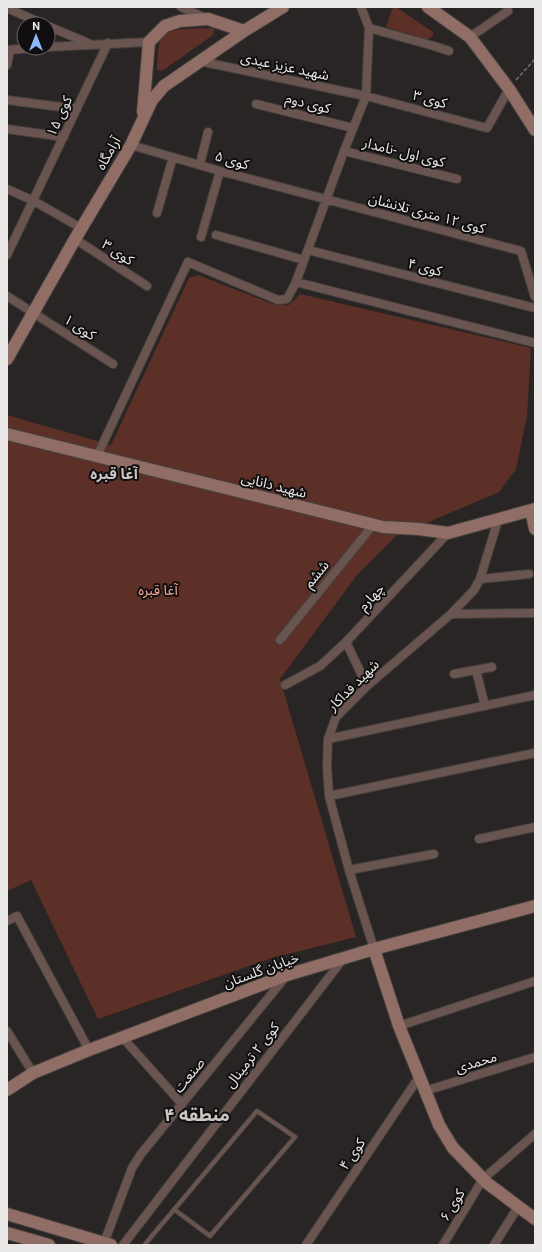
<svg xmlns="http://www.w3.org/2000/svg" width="542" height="1252" font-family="Roboto,'Noto Sans Arabic',sans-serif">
<rect width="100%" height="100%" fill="#292524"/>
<path fill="#5c3026" d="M393 7H396L433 32V36L427 40 386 27Z
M213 28 214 29 213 35 162 71 157 70V67C158 57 157 44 163 36 169 27 202 29 213 28Z
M198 275 273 304 289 305 300 294 531 348 527 416 516 469 499 492 396 536 357 575 280 679 356 937 272 958 98 1019 31 880 7 891V415L111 445 189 278Z"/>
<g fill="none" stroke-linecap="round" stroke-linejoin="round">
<g stroke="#44403f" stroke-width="5.5">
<path id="lane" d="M145 1245 146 1243 257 1111 295 1137 210 1236 175 1210"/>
</g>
<g stroke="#44403f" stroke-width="10">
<path id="street" d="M181 7 205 18
M7 8 43 24
M48 26 88 43
M369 28 434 46 449 51
M470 37 508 11
M48 47 149 42
M7 50 36 48
M199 61 366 96 487 128 509 89
M7 65 10 50
M7 100 77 109
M256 104 353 128
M7 129 64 137
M131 145 220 171 521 251 535 297
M344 151 457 179
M200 164 208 132
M7 189 34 201 81 228
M157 213 173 157
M216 235 304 260
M201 237 220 171
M75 239 147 286
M308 250 535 308
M7 255 108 43
M296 282 344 151 366 96 369 28 361 7
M7 296 113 364
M97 456 188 262 278 300 287 299 296 282 535 343
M480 579 529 574
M451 614 535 613
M280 640 373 525
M476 670 485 706
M454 674 492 667
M285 685 320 666 346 642
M367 686 346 642 448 533
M328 739 535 695
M329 796 535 753
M479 839 535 827
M349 870 434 854
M7 921 17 916 89 1050
M374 949 349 870 329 796 327 766 328 739 336 717 367 686 451 614 474 590 480 579 498 520
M399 1026 535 981
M7 1031 33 1073
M123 1038 182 1104
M425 1091 535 1057
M104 1243 132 1168 141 1154 287 975
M123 1245 343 959
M306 1245 419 1077
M443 1245 483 1179 535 1134
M494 1245 518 1207"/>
</g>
<g stroke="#44403f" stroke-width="14">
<path id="secondary" d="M428 7 470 37 509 89 535 130
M143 112 149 42 165 26 180 21 208 19 244 31
M7 359 75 239 131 145 152 100 164 86 244 31 283 7
M7 434 383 527 419 529 448 533 535 509
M531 510 535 529
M374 949 399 1026 439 1125 453 1148 487 1183 535 1219
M7 1090 33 1073 89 1050 287 975 374 949 535 906
M7 1214 111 1245
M7 1233 49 1245"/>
</g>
<path stroke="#767271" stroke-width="1.5" stroke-dasharray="4 2" stroke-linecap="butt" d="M516 80 535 59"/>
<use href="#lane" stroke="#6a544f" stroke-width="4"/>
<use href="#street" stroke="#6a544f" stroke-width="8"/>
<use href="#secondary" stroke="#906d65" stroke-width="12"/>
</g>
<g text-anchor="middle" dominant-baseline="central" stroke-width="4" stroke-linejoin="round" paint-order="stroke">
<g font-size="14" fill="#eae7e7" stroke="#100e0e">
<text transform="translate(285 66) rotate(12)">شهید عزیز عیدی</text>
<text transform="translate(430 99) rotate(15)">کوی ۳</text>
<text transform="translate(308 103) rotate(14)">کوی دوم</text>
<text transform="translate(59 116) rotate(-65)">کوی ۱۵</text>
<text transform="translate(404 152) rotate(14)">کوی اول -نامدار</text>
<text transform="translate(108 153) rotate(-60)">آرامگاه</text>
<text transform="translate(232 160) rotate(16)">کوی ۵</text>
<text transform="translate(427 213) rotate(15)">کوی ۱۲ متری تلانشان</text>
<text transform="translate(118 252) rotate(33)">کوی ۳</text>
<text transform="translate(425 267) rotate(14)">کوی ۴</text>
<text transform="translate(80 327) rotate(33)">کوی ۱</text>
<text transform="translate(274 485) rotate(14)">شهید دانایی</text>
<text transform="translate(316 574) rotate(-51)">ششم</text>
<text transform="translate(371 597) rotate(-47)">چهارم</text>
<text transform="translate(353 685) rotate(-45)">شهید فداکار</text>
<text transform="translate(261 970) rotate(-20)">خیابان گلستان</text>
<text transform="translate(252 1055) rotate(-52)">کوی ۲ ترمینال</text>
<text transform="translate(476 1062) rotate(-17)">محمدی</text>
<text transform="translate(189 1075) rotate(-51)">صنعت</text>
<text transform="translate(352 1154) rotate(-56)">کوی ۴</text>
<text transform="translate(452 1205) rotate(-59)">کوی ۶</text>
</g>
<g font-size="14" fill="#f7a695" stroke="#100e0e">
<text x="158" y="590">آغا قبره</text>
</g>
<g font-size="15" font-weight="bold" fill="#cbc5c4" stroke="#100e0e">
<text x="114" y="474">آغا قبره</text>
</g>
<g font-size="18" font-weight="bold" fill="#cbc5c4" stroke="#100e0e">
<text x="197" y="1114">منطقه ۴</text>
</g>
</g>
<rect width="542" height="1252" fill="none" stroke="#eae7e7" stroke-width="16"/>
<g transform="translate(36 36)"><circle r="19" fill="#100e0e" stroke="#676565"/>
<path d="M0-3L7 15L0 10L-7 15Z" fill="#8db9fc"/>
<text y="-6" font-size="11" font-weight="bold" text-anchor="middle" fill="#eae7e7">N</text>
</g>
</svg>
